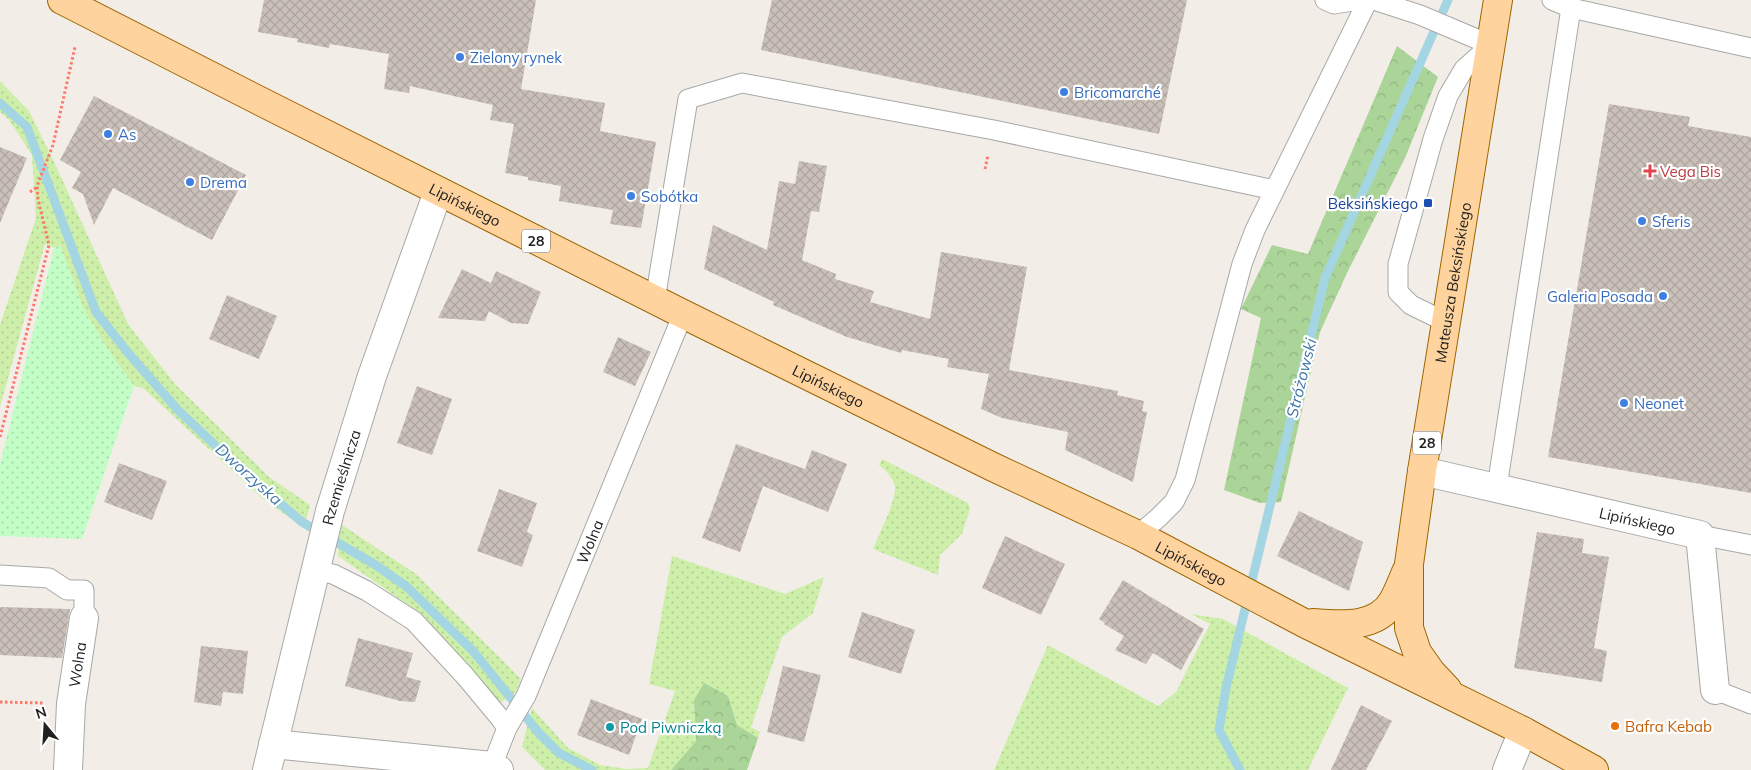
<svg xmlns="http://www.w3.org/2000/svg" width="1751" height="770" font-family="Mulish,sans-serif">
<defs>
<pattern id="grass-dots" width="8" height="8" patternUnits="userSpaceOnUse" patternTransform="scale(1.25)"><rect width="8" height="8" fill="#cdefa9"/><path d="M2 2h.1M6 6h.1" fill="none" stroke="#b0cd91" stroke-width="1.8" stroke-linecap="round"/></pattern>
<pattern id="forest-crowns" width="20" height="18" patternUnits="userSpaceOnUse" patternTransform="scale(1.25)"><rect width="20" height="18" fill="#abd498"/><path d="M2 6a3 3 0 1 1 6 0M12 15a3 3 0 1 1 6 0" fill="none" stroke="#93b683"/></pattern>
<pattern id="park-dots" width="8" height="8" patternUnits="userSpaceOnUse" patternTransform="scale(1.25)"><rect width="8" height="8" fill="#c2fec5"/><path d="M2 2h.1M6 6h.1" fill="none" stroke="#a6d9a9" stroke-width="1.8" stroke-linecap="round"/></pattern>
<pattern id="building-cross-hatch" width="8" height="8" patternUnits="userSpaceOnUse" patternTransform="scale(1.25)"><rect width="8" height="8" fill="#cac0b9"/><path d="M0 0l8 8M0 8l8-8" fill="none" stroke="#ada59f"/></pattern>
</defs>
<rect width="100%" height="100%" fill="#f2eee7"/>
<path fill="url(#grass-dots)" d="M0 81 29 111 56 166 128 324 175 384 269 477 310 505 304 528 262 498 143 388 134 386 104 344 83 308 60 245 54 248 45 244 0 407V325L36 218 32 155 9 120 0 112Z
M882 459 968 503 970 509 962 534 940 555 938 575 873 549C878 537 896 500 895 488 894 478 886 471 879 465Z
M339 523 416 574 521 679 515 693 498 704 424 616 338 556Z
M672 556 785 594 824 577 813 613 782 637 751 727 760 732 758 738 737 725 728 696 694 700 696 741 671 770H545L522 747 532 708 568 748 600 765 626 769 648 768 675 691 649 684Z
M1191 614 1223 619 1348 688 1308 770H994L1048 645 1158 706 1176 692 1210 624Z"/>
<path fill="url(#forest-crowns)" d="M1397 46 1438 77 1405 158 1347 273 1320 332 1281 502 1260 503 1224 490 1261 318 1241 309 1272 245 1308 254Z
M704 683 728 696 737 725 758 738 747 770H671L696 741 694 700Z"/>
<path fill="url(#park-dots)" d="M60 245 83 308 104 344 134 386 82 539 0 536V464L54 248Z"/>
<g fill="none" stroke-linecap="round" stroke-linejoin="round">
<path stroke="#a4d5e2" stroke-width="9" d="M0 103 27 127 96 312 129 354 177 409 241 470 302 522 374 564 406 586 473 651 538 732 559 753 592 770
M1240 770 1219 730 1226 688 1325 278 1448 0"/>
</g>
<path fill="url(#building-cross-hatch)" d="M264 0H536L521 89 605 103 600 131 656 142 641 228 610 224 613 210 559 201 561 186 528 180V177L505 173 514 124 490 120 493 105 410 86 409 93 384 89 389 54 330 44 329 48 297 42 298 39 258 32Z
M772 0H1187L1159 134 761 50Z
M94 96 246 175 212 240 113 188 94 225 83 194 72 188 81 172 60 160Z
M1609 104 1690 117 1688 126 1751 137V493L1548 457Z
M0 147 27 158 0 223Z
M799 161 827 166 819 212 811 211 802 260 836 274 835 279 874 291 870 302 930 319 941 252 1027 267 1009 370 1118 391 1117 395 1144 401 1142 411 1147 412 1133 482 1065 450 1068 432 1002 418 981 409 989 374 947 367 949 359 902 350 901 353 847 337 773 305 774 302 704 269 713 225 767 250 779 181 795 184Z
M462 269 491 283 496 271 541 292 528 324 511 323 489 311 485 321 438 318Z
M227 295 277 316 259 359 209 339Z
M618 337 651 352 635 386 603 372Z
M417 386 452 399 432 455 397 443Z
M736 444 805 469 812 450 847 464 828 512 763 486 740 552 702 538Z
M119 463 167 481 152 520 104 502Z
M499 489 537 503 527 532 533 535 522 567 477 551Z
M1299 511 1363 542 1349 591 1277 556Z
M1537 532 1584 539 1582 553 1609 557 1594 648 1607 651 1602 682 1514 668Z
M1005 536 1065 564 1041 615 982 588Z
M1123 580 1204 629 1181 670 1153 653 1146 664 1115 650 1124 636 1104 624 1105 623 1099 619Z
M0 607 70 609 62 658 0 655Z
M862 612 915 630 901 674 848 657Z
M358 638 413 653 406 677 421 681 415 702 400 701 345 686Z
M201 646 248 651 243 694 223 692 221 706 194 702Z
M783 666 821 675 804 742 767 732Z
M591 699 642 719 629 755 577 735Z
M1361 705 1392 721 1366 770H1331Z"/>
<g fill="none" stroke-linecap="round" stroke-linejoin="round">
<g stroke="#a8a8a8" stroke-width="21">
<g id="service">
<path d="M1325 0 1334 4 1359 0"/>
<path d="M1374 0 1420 15 1491 45 1464 69 1448 96 1433 139 1398 264V292L1411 305 1446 322"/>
<path d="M1571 8 1751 48"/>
<path d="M655 300 688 99 742 83 994 130 1274 190"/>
<path d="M1497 487 1571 8 1552 0"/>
<path d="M1138 535 1158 518 1174 502 1185 480 1242 264 1255 230 1368 0"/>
<path d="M1700 535 1751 545"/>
<path d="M315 571 333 574 367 591 414 621 465 676 500 718 507 728"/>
<path d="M0 575 49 578 67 590H84V618"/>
<path d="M1715 690 1751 704"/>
<path id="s1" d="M492 766 507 728 526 696 683 314"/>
</g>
</g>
<g stroke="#a8a8a8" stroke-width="30">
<g id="minor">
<path id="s2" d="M1422 471 1700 535 1715 690"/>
<path d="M273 744 492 766 499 770"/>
<path id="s3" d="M68 770 71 704 84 618"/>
<path id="s4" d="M267 770 330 511 372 376 438 192"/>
<path d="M1507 770 1523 731"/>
</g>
</g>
<g stroke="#9d6600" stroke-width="30">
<g id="primary">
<path id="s5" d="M62 0 256 99 683 314 993 467 1138 535 1304 623 1523 731 1594 770"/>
<path d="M1313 623C1340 625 1377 629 1393 601 1398 592 1402 582 1406 572"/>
<path id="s6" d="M1447 689 1431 672 1417 652 1409 628V564L1422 471 1498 0"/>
</g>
</g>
<path stroke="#ff776a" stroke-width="3" stroke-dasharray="2.5 2.5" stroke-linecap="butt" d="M985 169 988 155
M30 192 37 187
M0 437 49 245 38 199 37 186 53 145 75 47
M0 702 43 703"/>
<use href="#service" stroke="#fff" stroke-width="19"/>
<use href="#minor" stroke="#fff" stroke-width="28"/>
<use href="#primary" stroke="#ffd39e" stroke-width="28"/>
</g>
<g fill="#3f7fe0" stroke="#fff" stroke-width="2">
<circle cx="460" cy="57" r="5"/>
<circle cx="1064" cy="92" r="5"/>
<circle cx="108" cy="134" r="5"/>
<circle cx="190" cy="182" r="5"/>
<circle cx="631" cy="196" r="5"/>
<circle cx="1642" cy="221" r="5"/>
<circle cx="1663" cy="296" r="5"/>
<circle cx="1624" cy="403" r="5"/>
</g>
<path fill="#e0444e" stroke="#fff" stroke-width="2" d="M1647.5 163.5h5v5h5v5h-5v5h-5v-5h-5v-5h5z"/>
<rect fill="#1a4fb4" stroke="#fff" stroke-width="2" x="1423" y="198" width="10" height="10" rx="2.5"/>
<circle fill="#e8710a" stroke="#fff" stroke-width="2" cx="1615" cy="726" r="5"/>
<circle fill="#0f9aa8" stroke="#fff" stroke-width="2" cx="610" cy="727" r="5"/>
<g text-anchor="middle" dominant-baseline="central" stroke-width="4.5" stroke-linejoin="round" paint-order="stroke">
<g fill="#fff" stroke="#646464" stroke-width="1">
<rect x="522" y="229.5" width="28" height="23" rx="4"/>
<rect x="1413" y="431.5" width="28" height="23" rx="4"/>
</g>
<g font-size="14" font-weight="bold" fill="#212121">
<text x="536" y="241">28</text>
<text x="1427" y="443">28</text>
</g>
<g font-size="15" fill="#366cbe" stroke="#fff" text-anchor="start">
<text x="470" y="57">Zielony rynek</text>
<text x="1074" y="92">Bricomarché</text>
<text x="118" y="134">As</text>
<text x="200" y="182">Drema</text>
<text x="641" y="196">Sobótka</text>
<text x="1652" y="221">Sferis</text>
<text x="1653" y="296" text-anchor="end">Galeria Posada</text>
<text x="1634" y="403">Neonet</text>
</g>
<g font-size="15" fill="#be3a42" stroke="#fff" text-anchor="start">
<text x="1660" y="171">Vega Bis</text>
</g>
<g font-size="15" fill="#164399" stroke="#fff" text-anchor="end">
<text x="1418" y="203">Beksińskiego</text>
</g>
<g font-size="15" fill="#212121" stroke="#fff">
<text stroke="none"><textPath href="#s5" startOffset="452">Lipińskiego</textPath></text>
<text stroke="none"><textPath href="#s6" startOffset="422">Mateusza Beksińskiego</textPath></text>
<text stroke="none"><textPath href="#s5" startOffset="858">Lipińskiego</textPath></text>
<text stroke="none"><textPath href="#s4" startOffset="302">Rzemieślnicza</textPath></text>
<text stroke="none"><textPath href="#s2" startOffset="221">Lipińskiego</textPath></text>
<text stroke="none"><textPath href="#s1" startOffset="245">Wolna</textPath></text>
<text stroke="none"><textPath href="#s5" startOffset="1262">Lipińskiego</textPath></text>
<text stroke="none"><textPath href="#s3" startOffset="106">Wolna</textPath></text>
</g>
<g font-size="15" fill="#c56008" stroke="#fff" text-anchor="start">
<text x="1625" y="726">Bafra Kebab</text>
</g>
<g font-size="15" fill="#0d838f" stroke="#fff" text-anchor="start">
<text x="620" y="727">Pod Piwniczką</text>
</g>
<g font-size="16" font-style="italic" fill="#3f76a8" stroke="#fff">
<text transform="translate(1301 378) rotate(-76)">Stróżowski</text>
<text transform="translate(249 474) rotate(42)">Dworzyska</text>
</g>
</g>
<g transform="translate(45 725) rotate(342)" stroke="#ffffff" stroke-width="4" paint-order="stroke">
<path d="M0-4L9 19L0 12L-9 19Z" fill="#212121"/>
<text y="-8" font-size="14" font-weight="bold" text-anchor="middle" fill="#212121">N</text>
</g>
</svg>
